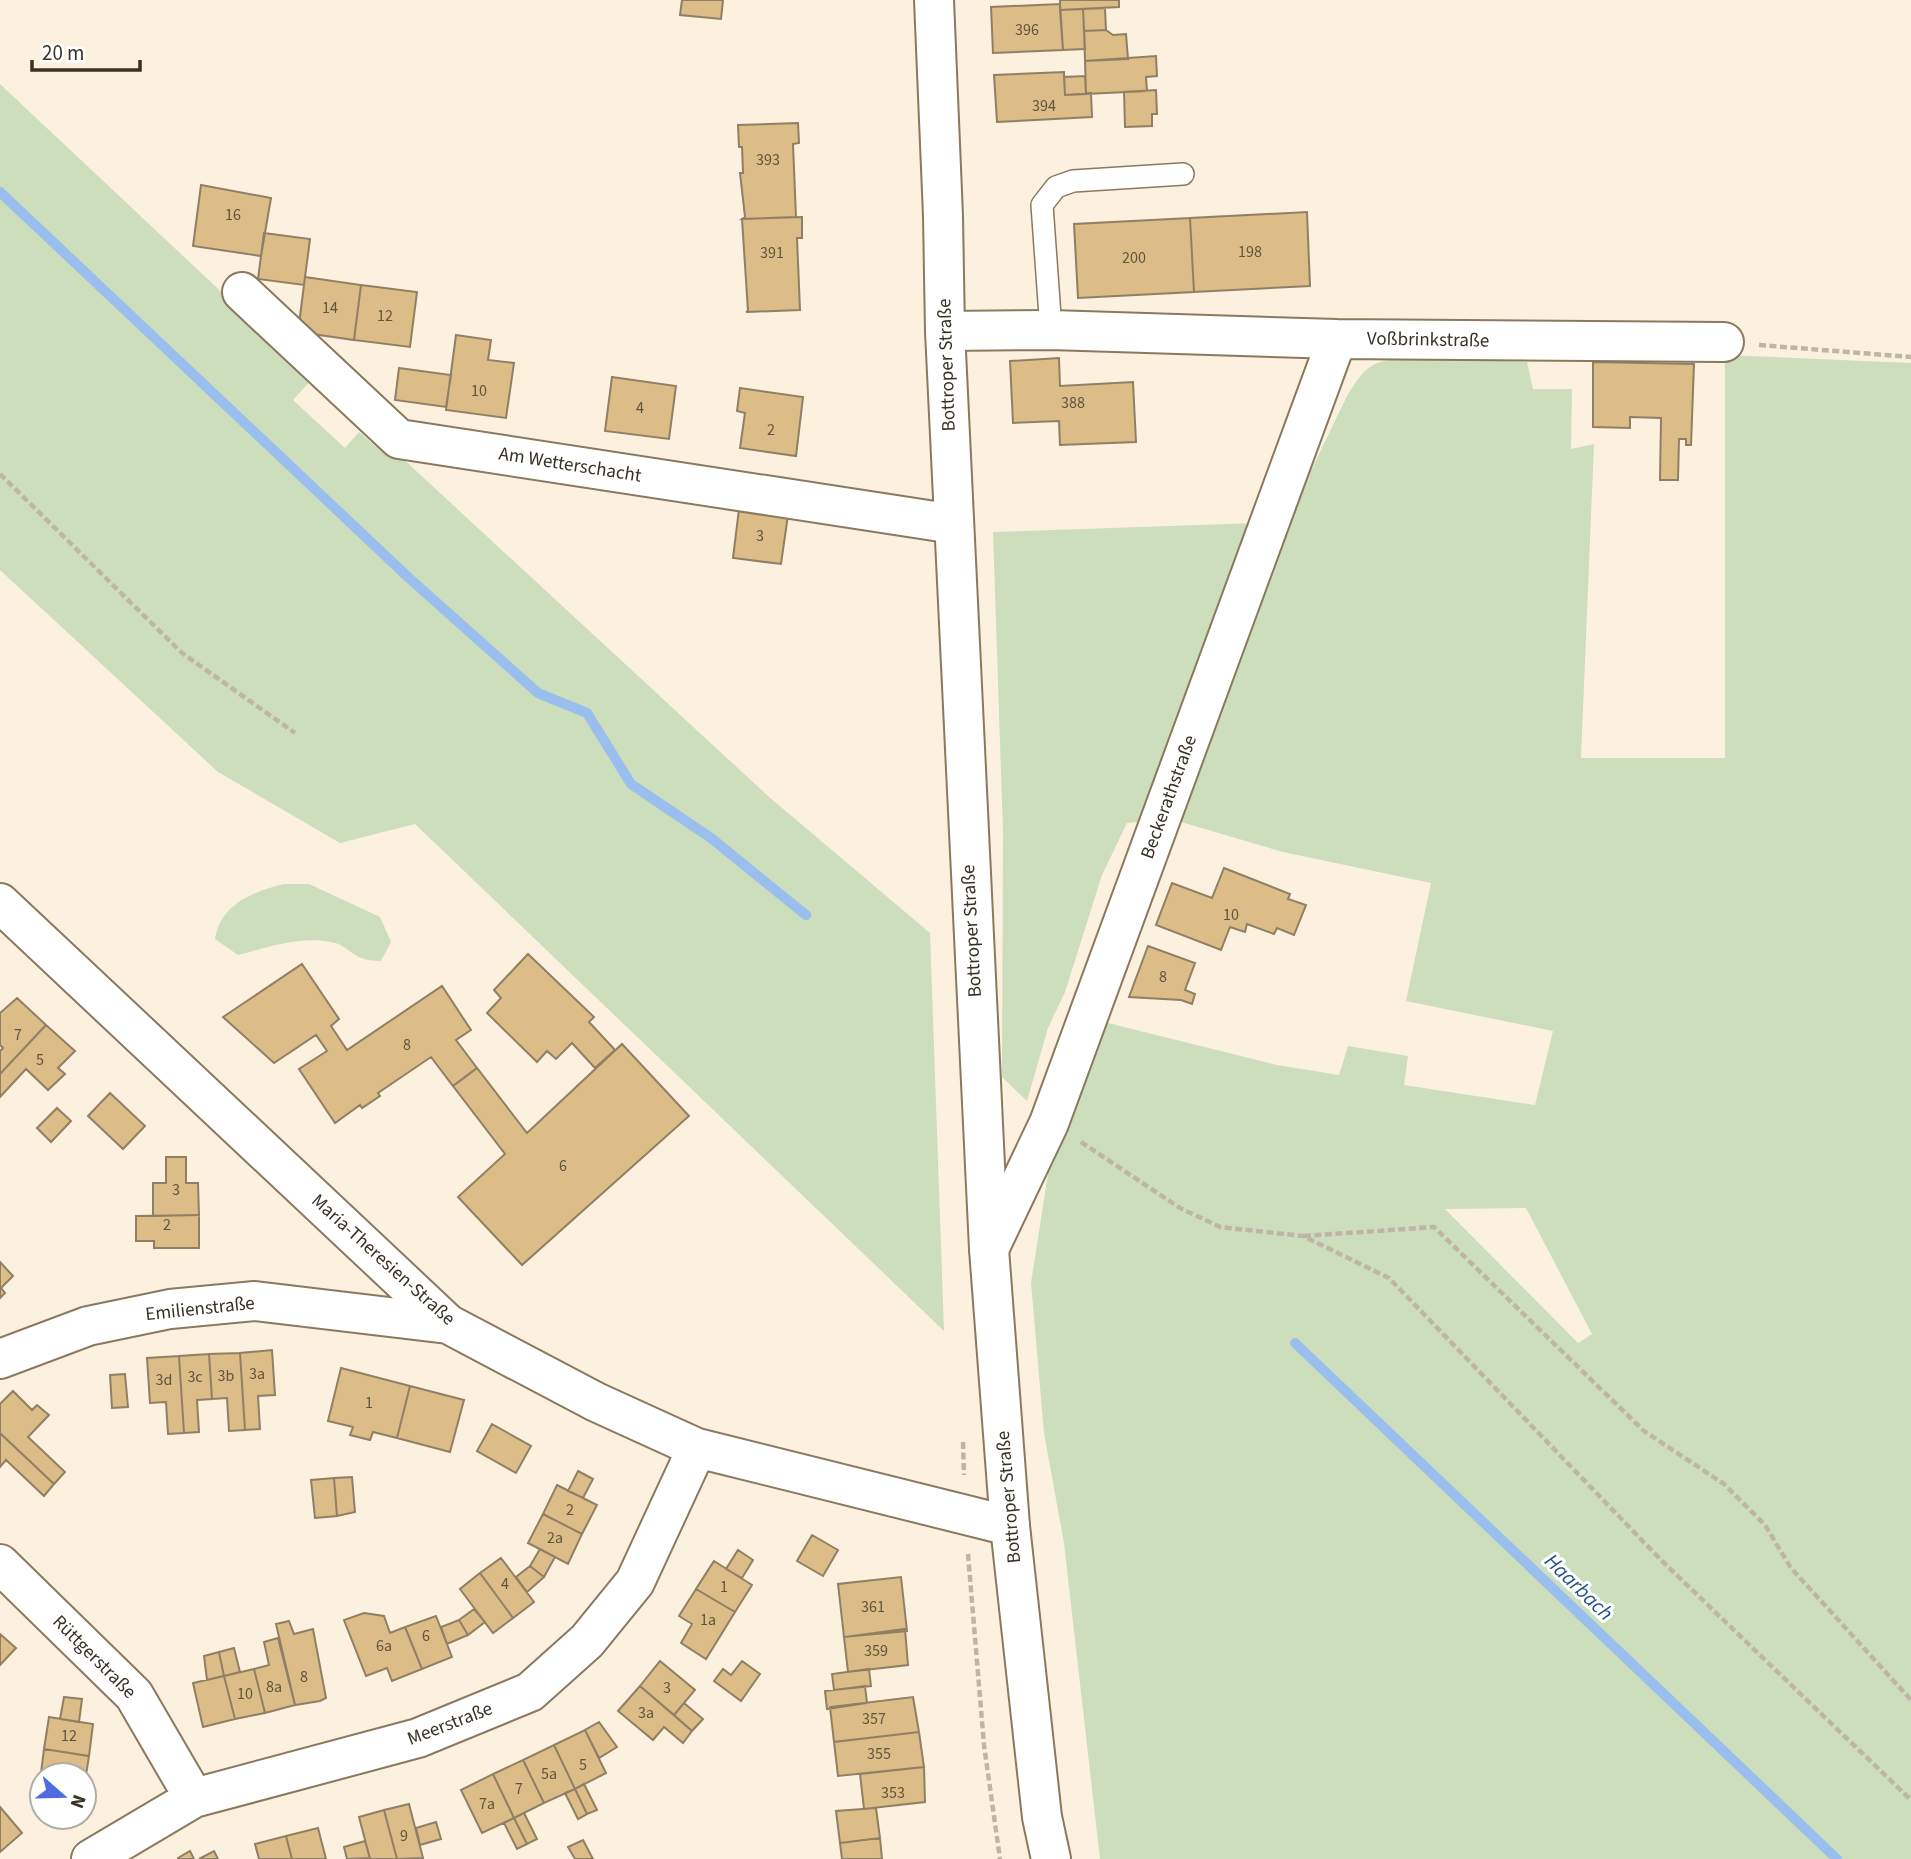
<svg xmlns="http://www.w3.org/2000/svg" width="1911" height="1859" font-family="'Source Sans 3',sans-serif">
<rect width="100%" height="100%" fill="#fcf1df"/>
<path fill="#ccdebb" fill-rule="evenodd" d="M0 84 313 378 293 400 345 448 359 432 380 450 387 444 768 796 930 933 944 1331 415 824 340 843 218 772 0 570Z
M1725 355 1911 363V1859H1100L1064 1543 1044 1433 1031 1283 1050 1161 1104 1022 1277 1065 1339 1075 1348 1046 1408 1056 1404 1085 1535 1105 1553 1031 1406 1001 1431 883 1283 852 1171 819 1279 537 1347 396C1354 385 1362 370 1375 364 1409 349 1488 361 1527 362L1533 389H1572L1571 449 1594 444 1581 758H1725ZM1526 1208 1592 1334 1578 1343 1445 1209Z
M1258 523 1145 821 1127 823 1102 875 1065 992 1048 1028 1027 1101 1002 1077 1003 832 993 532Z
M284 884H309L380 917 391 942 381 961C349 961 353 946 331 942 300 936 269 947 238 955L215 939C221 904 252 892 284 884Z"/>
<g fill="none" stroke-linecap="round" stroke-linejoin="round">
<path stroke="#9abeed" stroke-width="10" d="M0 192 409 578 538 693 587 713 631 784 711 838 806 915
M1295 1343 1837 1859"/>
</g>
<path fill="#dcbc87" stroke="#907f64" stroke-width="2" d="M682 0H723L721 19 680 15Z
M1060 0H1119V7L1060 10Z
M1060 4 1063 50 993 53 991 7Z
M1105 8 1106 30 1084 31 1083 9Z
M1083 9 1085 49 1063 50 1060 10Z
M1106 30 1113 35 1126 34 1128 59 1085 61 1084 31Z
M1156 56 1157 76 1146 77 1147 91 1086 94 1085 61Z
M1064 72 1065 95 1091 93 1092 117 997 122 994 75Z
M1085 76 1086 94 1065 95 1064 77Z
M1156 90 1157 114H1152V126L1125 127 1124 92Z
M798 123 799 143 793 144 796 217 742 219 745 217 740 173H743L742 147H739L738 125Z
M201 185 271 198 261 256 193 246Z
M1307 212 1310 286 1194 292 1190 218Z
M802 217V238H797L800 310 746 312 748 311 742 219Z
M1190 218 1194 292 1078 298 1074 224Z
M264 233 310 239 304 285 258 279Z
M305 277 361 285 354 340 298 332Z
M361 285 417 292 410 347 354 340Z
M456 335 491 340 488 360 514 363 506 418 446 410Z
M1059 358 1060 386 1133 382 1136 442 1060 445 1059 421 1013 423 1010 361Z
M1593 362 1694 364 1691 445H1686V439H1679L1678 480H1660L1661 418 1630 417V428L1593 427Z
M399 368 451 375 446 407 395 400Z
M612 377 676 386 669 439 605 431Z
M740 388 803 397 796 456 740 448 745 413 737 411Z
M739 509 788 515 781 564 733 558Z
M1224 868 1290 894 1288 899 1306 905 1294 935 1277 928 1274 934 1247 924 1245 932 1230 927 1221 950 1156 925 1172 883 1212 898Z
M1148 946 1195 963 1185 990 1195 994 1192 1004 1181 1000 1129 997Z
M528 954 594 1017 589 1022 615 1050 595 1068 572 1043 556 1059 547 1051 537 1062 487 1013 501 998 494 990Z
M302 964 339 1019 331 1026 347 1050 442 986 471 1030 456 1040 477 1068 453 1086 431 1057 378 1093 380 1096 362 1108 360 1105 335 1123 299 1069 327 1051 316 1035 274 1063 223 1017Z
M17 998 46 1025 0 1074V1051L3 1048 0 1045V1013Z
M46 1025 75 1051 58 1068 65 1074 48 1090 26 1069 0 1097V1074Z
M622 1044 689 1116 522 1265 458 1197 505 1154 453 1086 477 1068 527 1133Z
M110 1093 145 1126 123 1149 88 1116Z
M57 1108 71 1121 51 1142 37 1128Z
M166 1157H186V1183H198L199 1215 153 1216V1183H166Z
M199 1215V1248H154V1241H136V1216Z
M0 1262 13 1276 1 1288 5 1293 0 1298Z
M272 1350 275 1395 258 1396 260 1429 245 1430 240 1353Z
M240 1353 245 1430 229 1431 227 1398 212 1399 209 1354Z
M209 1354 212 1399 197 1400 199 1432 184 1433 179 1356Z
M179 1356 184 1433 168 1434 166 1402 150 1403 147 1358Z
M341 1368 410 1386 397 1438 373 1432 370 1440 350 1435 353 1427 328 1421Z
M125 1374 128 1407 112 1408 110 1375Z
M410 1386 464 1400 450 1452 397 1438Z
M13 1391 32 1410 37 1405 49 1415 28 1437 65 1472 54 1484 0 1433V1404Z
M492 1424 531 1446 516 1473 477 1451Z
M0 1433 54 1484 44 1496 6 1460 0 1467Z
M578 1471 593 1479 583 1498 568 1491Z
M352 1477 355 1512 337 1516 334 1478Z
M334 1478 337 1516 315 1518 311 1480Z
M557 1485 597 1505 582 1534 543 1514Z
M543 1514 582 1534 568 1564 528 1543Z
M812 1535 838 1550 823 1576 797 1561Z
M540 1549 555 1557 544 1577 530 1566Z
M738 1550 753 1560 742 1578 726 1569Z
M501 1558 534 1602 513 1618 480 1573Z
M714 1561 752 1585 735 1612 696 1589Z
M530 1566 544 1577 527 1592 516 1577Z
M480 1573 513 1618 493 1633 460 1589Z
M901 1577 907 1631 844 1637 838 1584Z
M696 1589 735 1612 706 1659 681 1643 692 1624 679 1616Z
M474 1609 485 1622 468 1635 459 1620Z
M364 1613 384 1616 390 1633 405 1627 422 1669 392 1681 387 1668 366 1676 344 1620Z
M436 1616 452 1657 422 1669 405 1627Z
M459 1620 468 1635 447 1644 441 1627Z
M289 1621 294 1634 313 1629 326 1698 320 1701 295 1705 276 1624Z
M905 1629 908 1665 848 1672 844 1637Z
M0 1634 16 1648 0 1665Z
M278 1638 295 1705 265 1713 254 1669 269 1665 264 1642Z
M234 1648 240 1672 224 1676 219 1652Z
M219 1652 224 1676 207 1680 204 1656Z
M660 1661 695 1690 674 1715 640 1686Z
M742 1661 760 1674 741 1701 714 1681 723 1669 731 1675Z
M254 1669 265 1713 235 1719 224 1676Z
M869 1669 871 1686 834 1690 832 1674Z
M224 1676 235 1719 203 1727 193 1683Z
M640 1686 692 1731 683 1743 664 1727 653 1740 618 1711Z
M865 1686 867 1703 827 1709 825 1691Z
M64 1697 82 1699 79 1722 60 1719Z
M913 1697 919 1732 834 1742 830 1707Z
M684 1703 703 1719 692 1731 674 1715Z
M49 1717 93 1724 89 1756 44 1749Z
M599 1722 617 1747 599 1758 585 1730Z
M585 1730 606 1773 575 1789 554 1745Z
M919 1732 924 1767 838 1776 834 1742Z
M554 1745 575 1789 544 1803 523 1760Z
M44 1749 89 1756 84 1788V1775H42V1782L40 1781Z
M523 1760 544 1803 514 1818 493 1774Z
M924 1767 925 1802 864 1809 860 1774Z
M493 1774 514 1818 482 1833 461 1790Z
M584 1784 597 1810 587 1814 575 1789Z
M575 1789 587 1814 578 1819 565 1793Z
M409 1804 423 1858 397 1859 384 1810Z
M0 1807 22 1833 0 1852Z
M876 1808 880 1838 840 1843 836 1811Z
M384 1810 397 1859H370L359 1817Z
M524 1813 537 1839 527 1844 514 1818Z
M514 1818 527 1844 517 1849 504 1823Z
M436 1822 441 1839 420 1845 416 1828Z
M318 1828 326 1859H292L286 1836Z
M286 1836 292 1859H259L255 1844Z
M880 1838 882 1859H842L840 1843Z
M583 1840 593 1859H575L568 1847Z
M365 1841 370 1858 347 1859 344 1847Z
M190 1851 194 1859H178V1858Z
M214 1851 218 1859H199Z"/>
<g fill="none" stroke-linecap="round" stroke-linejoin="round">
<g stroke="#8a795e" stroke-width="24">
<path id="lane" d="M1051 330 1042 205 1056 187 1073 181 1183 174"/>
</g>
<g stroke="#8a795e" stroke-width="42">
<path id="street" d="M242 292 399 439 954 524
M945 331 1051 330 1337 339 1724 342
M0 903 448 1324 596 1402 697 1448 1010 1526
M989 1249 1049 1123 1337 339
M0 1359 88 1326 170 1309 255 1301 448 1324
M0 1564 134 1695 194 1798
M91 1859 194 1798 418 1738 530 1692 587 1641 635 1582 697 1448"/>
</g>
<g stroke="#8a795e" stroke-width="42">
<path id="secondary" d="M934 0 943 216 945 331 989 1249 1010 1526 1042 1817 1051 1859"/>
</g>
<path stroke="#bfb5a5" stroke-width="4.5" stroke-dasharray="7 3.5" stroke-linecap="butt" d="M1759 345 1911 357
M0 474 182 653 295 733
M1081 1142 1180 1208 1220 1227 1303 1236 1389 1278 1662 1561 1911 1800
M1304 1236 1434 1227 1644 1431 1724 1484 1765 1525 1791 1568 1911 1700
M963 1442 964 1475
M968 1554 984 1745 1000 1859"/>
<use href="#lane" stroke="#fff" stroke-width="21"/>
<use href="#street" stroke="#fff" stroke-width="38"/>
<use href="#secondary" stroke="#fff" stroke-width="38"/>
</g>
<g text-anchor="middle" dominant-baseline="central" stroke-width="6" stroke-linejoin="round" paint-order="stroke">
<g font-size="16" fill="#61543e">
<text x="1027" y="30">396</text>
<text x="1044" y="106">394</text>
<text x="768" y="160">393</text>
<text x="233" y="215">16</text>
<text x="1250" y="252">198</text>
<text x="772" y="253">391</text>
<text x="1134" y="258">200</text>
<text x="330" y="308">14</text>
<text x="385" y="316">12</text>
<text x="479" y="391">10</text>
<text x="1073" y="403">388</text>
<text x="640" y="408">4</text>
<text x="771" y="430">2</text>
<text x="760" y="536">3</text>
<text x="1231" y="915">10</text>
<text x="1163" y="977">8</text>
<text x="18" y="1035">7</text>
<text x="407" y="1045">8</text>
<text x="40" y="1060">5</text>
<text x="563" y="1166">6</text>
<text x="176" y="1190">3</text>
<text x="167" y="1225">2</text>
<text x="257" y="1374">3a</text>
<text x="226" y="1376">3b</text>
<text x="195" y="1377">3c</text>
<text x="164" y="1380">3d</text>
<text x="369" y="1403">1</text>
<text x="570" y="1510">2</text>
<text x="555" y="1538">2a</text>
<text x="505" y="1584">4</text>
<text x="724" y="1587">1</text>
<text x="873" y="1607">361</text>
<text x="708" y="1620">1a</text>
<text x="426" y="1636">6</text>
<text x="384" y="1646">6a</text>
<text x="876" y="1651">359</text>
<text x="304" y="1677">8</text>
<text x="274" y="1687">8a</text>
<text x="667" y="1688">3</text>
<text x="245" y="1694">10</text>
<text x="646" y="1713">3a</text>
<text x="874" y="1719">357</text>
<text x="69" y="1736">12</text>
<text x="879" y="1754">355</text>
<text x="583" y="1765">5</text>
<text x="549" y="1774">5a</text>
<text x="519" y="1789">7</text>
<text x="893" y="1793">353</text>
<text x="487" y="1804">7a</text>
<text x="404" y="1836">9</text>
</g>
<g font-size="19" fill="#383125" stroke="#fff">
<text transform="translate(1428 340) rotate(1)">Voßbrinkstraße</text>
<text transform="translate(947 365) rotate(-92)">Bottroper Straße</text>
<text transform="translate(570 465) rotate(9)">Am Wetterschacht</text>
<text transform="translate(1169 797) rotate(-70)">Beckerathstraße</text>
<text transform="translate(972 931) rotate(-93)">Bottroper Straße</text>
<text transform="translate(383 1260) rotate(42)">Maria-Theresien-Straße</text>
<text transform="translate(200 1309) rotate(-6)">Emilienstraße</text>
<text transform="translate(1009 1497) rotate(-95)">Bottroper Straße</text>
<text transform="translate(94 1657) rotate(45)">Rüttgerstraße</text>
<text transform="translate(450 1724) rotate(-21)">Meerstraße</text>
</g>
<g font-size="21" font-style="italic" fill="#215089" stroke="#fff">
<text transform="translate(1579 1587) rotate(44)">Haarbach</text>
</g>
</g>
<g transform="translate(63 1796) rotate(110)"><circle r="33" fill="#ffffff" stroke="#afada8" stroke-width="2"/>
<path d="M0-5L12 26L0 18L-12 26Z" fill="#506be0"/>
<text y="-10" font-size="19" font-weight="bold" text-anchor="middle" fill="#383125">N</text>
</g>
<path d="M32 60v10h108v-10" fill="none" stroke="#383125" stroke-width="3.5"/>
<text x="42" y="60" font-size="21" fill="#383125" stroke="#ffffff" stroke-width="5" paint-order="stroke">20 m</text>
</svg>
